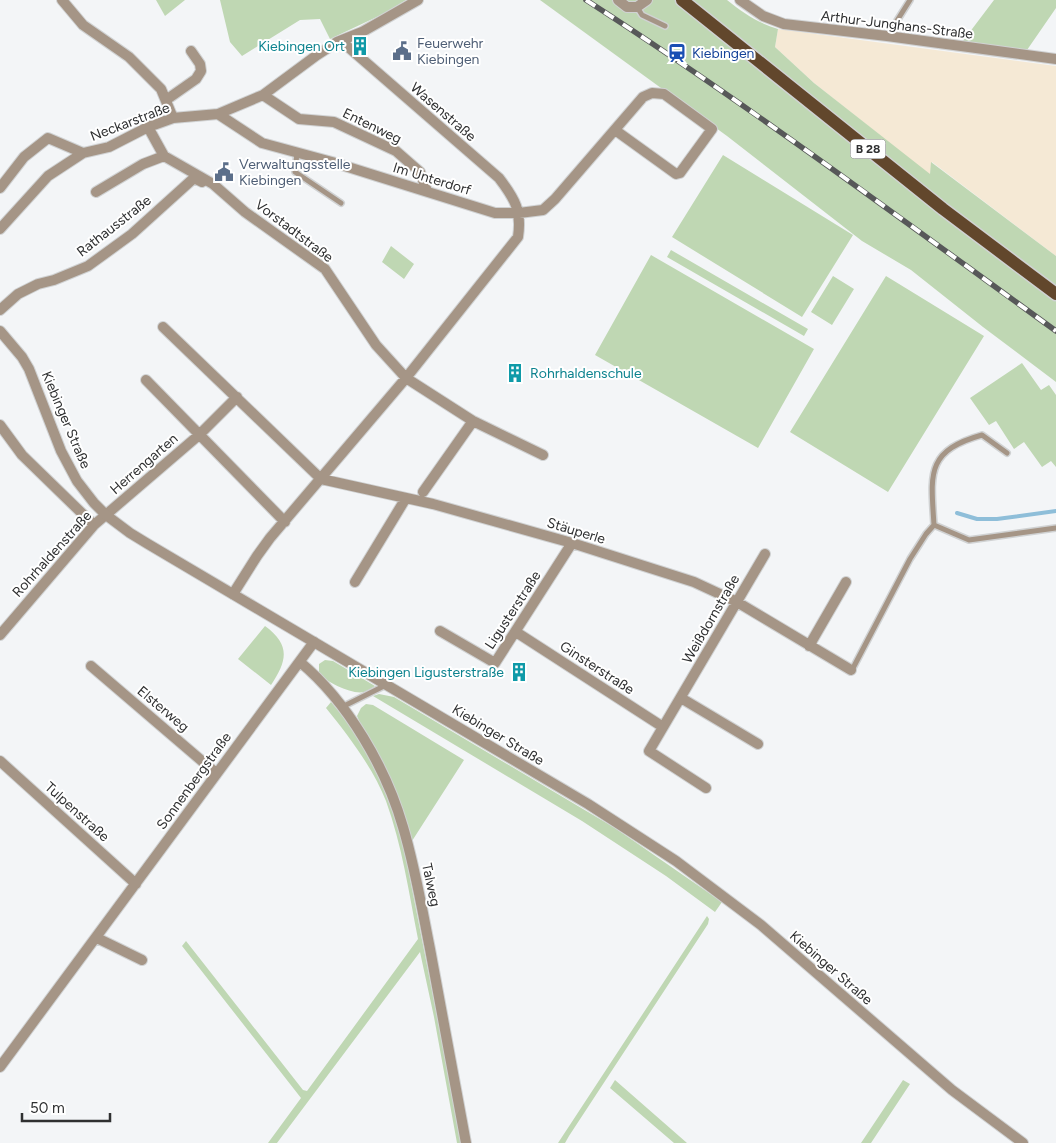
<svg xmlns="http://www.w3.org/2000/svg" width="1056" height="1143" font-family="Figtree,sans-serif">
<rect width="100%" height="100%" fill="#f3f5f7"/>
<path fill="#f5e9d5" d="M778 29 1056 66V256L932 162 930 175 814 83 775 47Z"/>
<path fill="#bfd7b3" d="M156 0H185L165 16Z
M220 0H406L383 14 330 39 320 19 300 20 242 56 230 42Z
M540 0H727C743 13 758 23 778 29L775 47 814 83 930 174 931 162 1056 256V382L983 327 911 270 862 241 727 136Z
M994 0H1056V8L1027 50 963 41Z
M723 155 853 235 802 317 672 237Z
M391 246 414 264 404 279 382 262Z
M671 250 808 329 804 336 667 257Z
M651 255 814 349 758 448 595 355Z
M833 276 854 289 832 325 811 312Z
M886 276 984 336 888 492 790 432Z
M1022 363 1041 390 1049 385 1056 395V467L1051 461 1042 467 1024 442 1014 449 996 421 989 425 970 398Z
M265 626C291 645 287 661 271 685L238 659Z
M325 660 333 661 375 686C372 688 368 692 364 692 352 695 327 682 319 674V664Z
M379 694 394 697 615 828 722 902 715 912 666 876 582 821 373 696Z
M331 702C367 743 387 792 403 843L462 1143H457L434 1017 420 952 277 1143H268L301 1098 182 946 186 941 303 1090 307 1091 418 939C409 893 402 845 386 801 373 768 348 735 326 708Z
M366 704 373 705 464 760 412 841 357 716 361 708Z
M707 916 709 919 708 924 569 1136 565 1143H558Z
M615 1080 687 1143H674L610 1088Z
M903 1080 910 1084 871 1143H861Z"/>
<g fill="none" stroke-linecap="round" stroke-linejoin="round">
<path stroke="#8ebed9" stroke-width="4" d="M957 513 977 519H997L1056 511"/>
<g stroke="#d0d2d3" stroke-width="8">
<path id="service" d="M637 7 642 15 665 26
M888 35 910 0
M297 153 295 172 341 203
M934 525 969 540 1056 528
M852 670 910 559 926 534 934 525C931 475 925 451 982 435L1007 453
M342 707 386 685"/>
</g>
<g stroke="#d0d2d3" stroke-width="12">
<path id="minor" d="M62 0 83 25 129 57 161 89 173 118
M618 0 627 7H637L647 0
M740 0 763 16 784 24 887 36 1056 59
M263 95 299 119 334 122 396 151 420 172 427 191
M166 100 196 79 201 71 200 64 191 51
M218 114 262 143 332 162 495 213H519L543 210 555 199 643 97 652 93 664 94 712 129 680 173 676 174 615 130
M148 127 164 156 213 184 245 212 325 269 376 345 406 378 473 421 543 455
M0 188 24 157 48 138 83 153
M96 192 143 164 164 156
M0 229 48 176 83 153 109 147 148 127 173 118 218 114 263 95 317 55 337 42 362 32 418 0
M0 310 18 294 38 284 54 280 88 266 132 234 194 178 202 182
M163 327 321 479 433 504 572 543 694 582 737 602 851 670
M146 380 285 522
M0 425 22 455 94 525
M423 492 473 421
M355 582 406 498
M233 594 257 556 270 538 406 378 518 237C522 211 515 199 499 178L347 46 337 42
M440 631 495 663 572 543
M516 632 663 727
M0 635 94 525 199 435 237 397
M809 646 846 582
M300 662C348 702 386 768 403 827 415 867 422 909 430 949 442 1014 454 1078 466 1143
M91 666 216 773
M681 698 758 744
M0 761 136 884
M706 788 649 751 765 554
M97 938 142 960
M0 1067 314 642"/>
</g>
<g stroke="#d0d2d3" stroke-width="12">
<path id="tertiary" d="M0 331 22 357 29 369 61 451 77 481 94 503 106 515 130 533 148 544 588 804 676 861 761 925 952 1090 1023 1143"/>
</g>
<g stroke="#d0d2d3" stroke-width="15">
<path id="primary" d="M682 0 943 209 1056 294"/>
</g>
<use href="#service" stroke="#a59586" stroke-width="5"/>
<use href="#minor" stroke="#a59586" stroke-width="10"/>
<use href="#tertiary" stroke="#a59586" stroke-width="10"/>
<use href="#primary" stroke="#62472c" stroke-width="12"/>
<g stroke="#575859" stroke-width="5.5">
<path id="rail" d="M586 0C747 104 901 219 1056 331"/>
</g>
<use href="#rail" stroke="#fff" stroke-width="4" stroke-dasharray="11" stroke-linecap="butt"/>
</g>
<defs>
<g id="building-bare" transform="scale(1.5)"><path d="M-4-6H4V6H1V3H-1V6H-4ZM-2.5-4.3h1.7v1.8h-1.7ZM.8-4.3h1.7v1.8H.8ZM-2.5-1h1.7V.8h-1.7ZM.8-1h1.7V.8H.8Z" fill="#0f9aa8" stroke="#fff" stroke-width="2.5" paint-order="stroke"/></g>
<g id="civic-bare" transform="scale(1.5)"><path d="M-.6-6.5H3V-4.5H.6V-3L4-1V1h2V6H-6V1h2V-1L-.6-3ZM-1.2 2.5V6h2.4V2.5Z" fill="#5c6f8a" stroke="#fff" stroke-width="2.5" paint-order="stroke"/></g>
<g id="station-bare" transform="scale(1.5)"><path d="M-3-6H3Q5-6 5-4V2Q5 4 3 4L4.5 6H3L1.5 4h-3L-3 6H-4.5L-3 4Q-5 4-5 2V-4Q-5-6-3-6ZM-3.5-4v3h7v-3ZM-3.5 1v1.5H-2V1ZM2 1v1.5H3.5V1Z" fill="#1a4fb4" stroke="#fff" stroke-width="2.5" paint-order="stroke"/></g>
</defs>
<g fill-rule="evenodd">
<use href="#building-bare" x="360" y="46"/>
<use href="#civic-bare" x="402" y="51"/>
<use href="#station-bare" x="677" y="53"/>
<use href="#civic-bare" x="224" y="172"/>
<use href="#building-bare" x="515" y="373"/>
<use href="#building-bare" x="519" y="672"/>
</g>
<g text-anchor="middle" dominant-baseline="central" stroke-width="4" stroke-linejoin="round" paint-order="stroke">
<rect fill="#fff" stroke="#6d6e6f" stroke-width="1" x="850.5" y="139.5" width="35" height="19" rx="4"/>
<g font-size="12" font-weight="bold" fill="#2f3031">
<text x="868" y="149">B 28</text>
</g>
<g font-size="14" fill="#2f3031" stroke="#fff">
<text transform="translate(897 25) rotate(7)">Arthur-Junghans-Straße</text>
<text transform="translate(443 112) rotate(41)">Wasenstraße</text>
<text transform="translate(130 122) rotate(-21)">Neckarstraße</text>
<text transform="translate(372 126) rotate(26)">Entenweg</text>
<text transform="translate(432 179) rotate(17)">Im Unterdorf</text>
<text transform="translate(114 226) rotate(-38)">Rathausstraße</text>
<text transform="translate(294 231) rotate(37)">Vorstadtstraße</text>
<text transform="translate(66 420) rotate(67)">Kiebinger Straße</text>
<text transform="translate(144 464) rotate(-41)">Herrengarten</text>
<text transform="translate(576 531) rotate(17)">Stäuperle</text>
<text transform="translate(52 554) rotate(-48)">Rohrhaldenstraße</text>
<text transform="translate(513 610) rotate(-57)">Ligusterstraße</text>
<text transform="translate(711 619) rotate(-60)">Weißdornstraße</text>
<text transform="translate(597 668) rotate(33)">Ginsterstraße</text>
<text transform="translate(163 709) rotate(40)">Elsterweg</text>
<text transform="translate(498 735) rotate(31)">Kiebinger Straße</text>
<text transform="translate(194 781) rotate(-54)">Sonnenbergstraße</text>
<text transform="translate(77 812) rotate(42)">Tulpenstraße</text>
<text transform="translate(431 885) rotate(78)">Talweg</text>
<text transform="translate(831 968) rotate(41)">Kiebinger Straße</text>
</g>
<g font-size="14" fill="#4e5e75" stroke="#fff" text-anchor="start">
<text x="417" y="43">Feuerwehr<tspan x="417" dy="16">Kiebingen</tspan></text>
<text x="239" y="164">Verwaltungsstelle<tspan x="239" dy="16">Kiebingen</tspan></text>
</g>
<g font-size="14" fill="#0d838f" stroke="#fff" text-anchor="end">
<text x="345" y="46">Kiebingen Ort</text>
<text x="530" y="373" text-anchor="start">Rohrhaldenschule</text>
<text x="504" y="672">Kiebingen Ligusterstraße</text>
</g>
<g font-size="14" fill="#164399" stroke="#fff" text-anchor="start">
<text x="692" y="53">Kiebingen</text>
</g>
</g>
<path d="M22 1113v8h88v-8" fill="none" stroke="#2f3031" stroke-width="2.5"/>
<text x="30" y="1113" font-size="15" fill="#2f3031" stroke="#ffffff" stroke-width="4" paint-order="stroke">50 m</text>
</svg>
